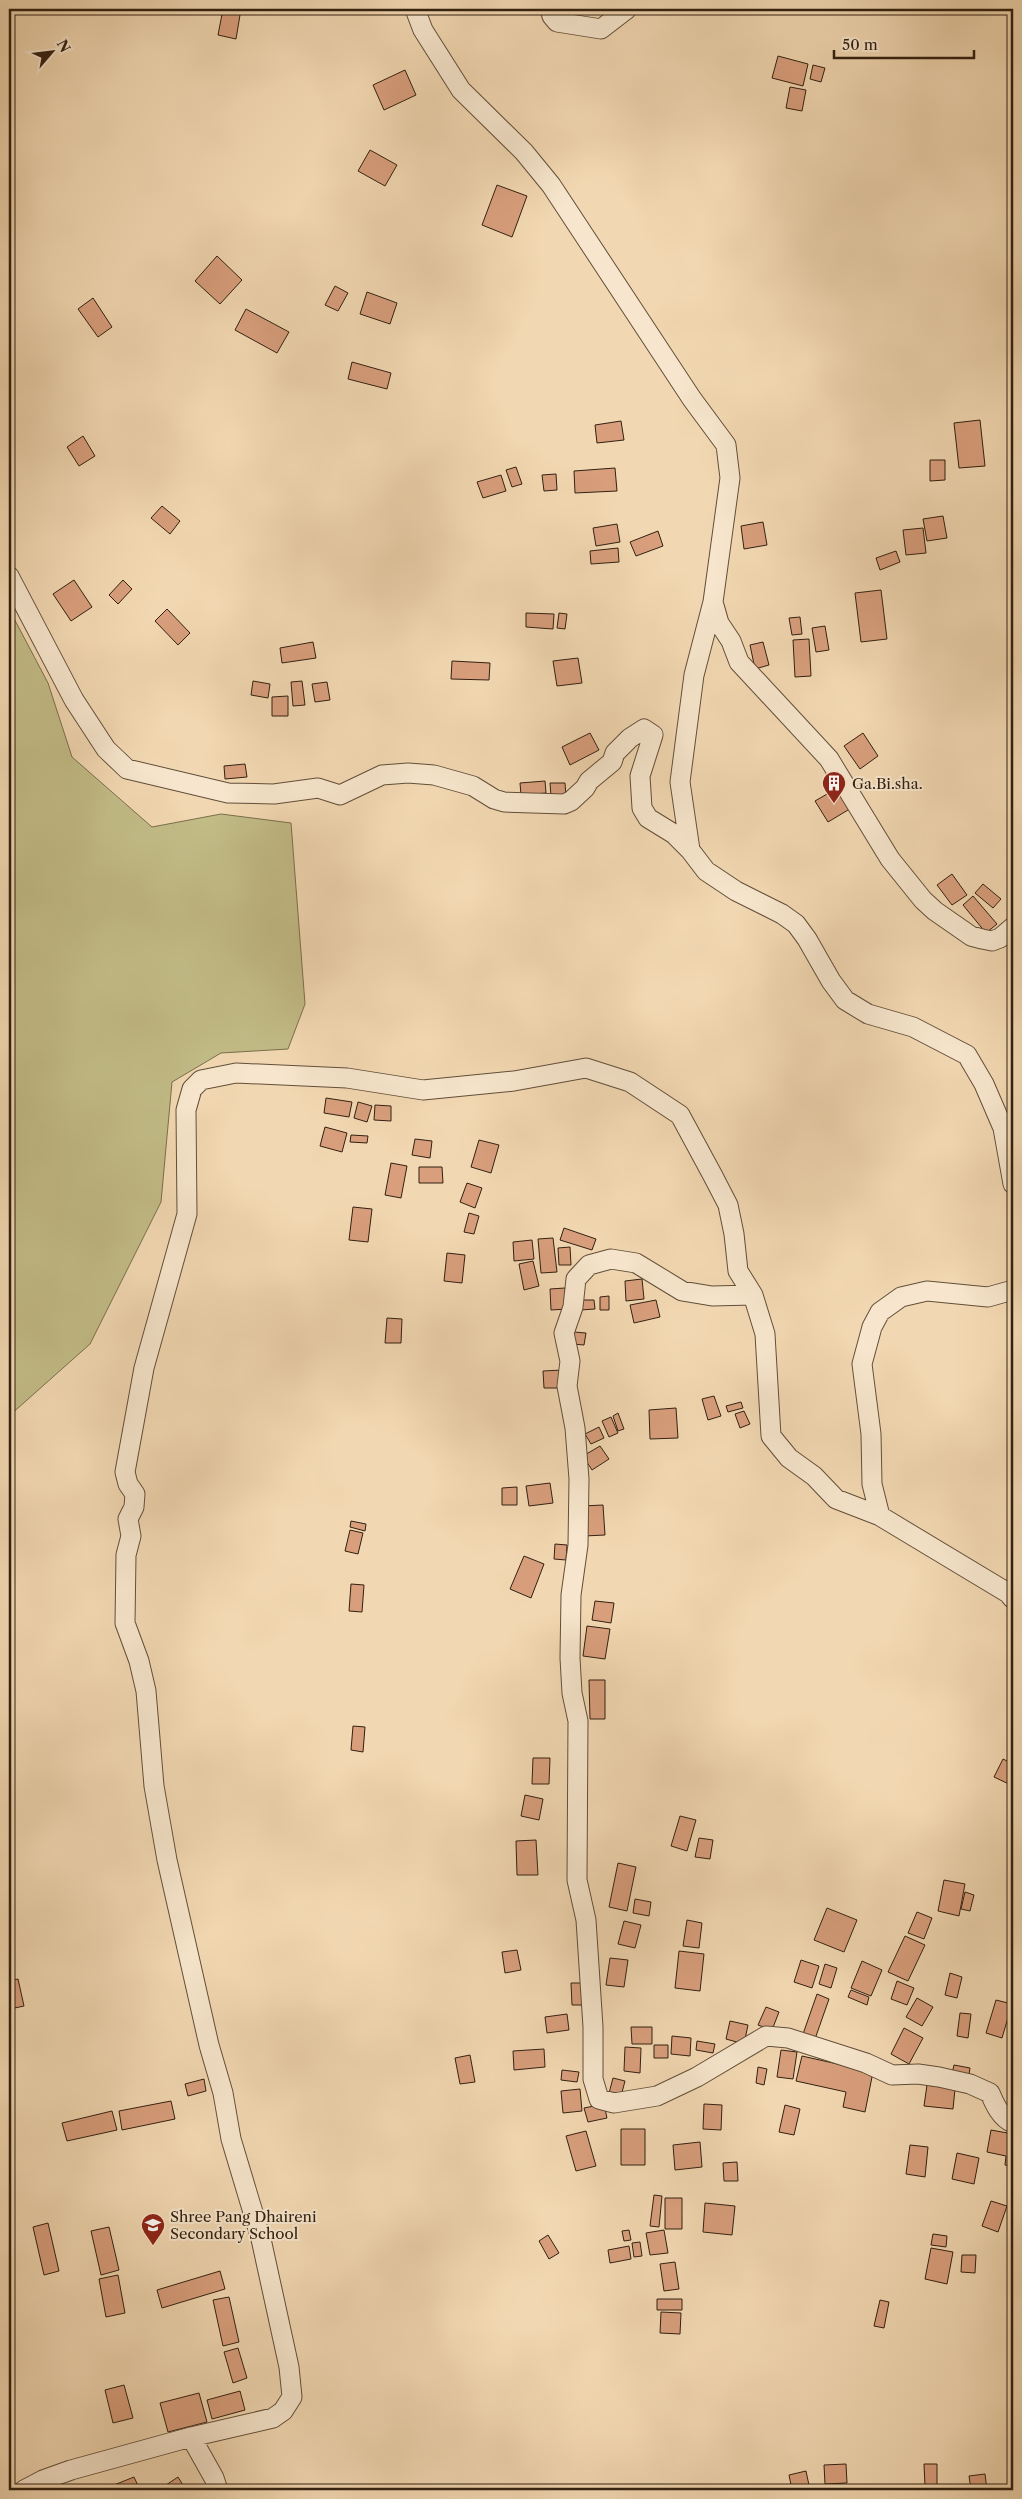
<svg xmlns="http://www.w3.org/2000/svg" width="1022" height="2499" font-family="'Libre Caslon Text',serif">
<rect width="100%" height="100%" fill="#f2d8b2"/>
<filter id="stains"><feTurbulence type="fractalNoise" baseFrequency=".004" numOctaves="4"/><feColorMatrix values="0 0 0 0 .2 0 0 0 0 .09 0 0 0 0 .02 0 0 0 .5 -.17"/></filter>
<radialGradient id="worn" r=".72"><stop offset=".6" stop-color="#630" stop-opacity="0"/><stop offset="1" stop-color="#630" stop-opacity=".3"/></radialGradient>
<path fill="#c2bc87" stroke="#7a6e4c" d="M9 609 48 683 72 757 152 827 221 814 291 823 305 1004 288 1049 221 1053 172 1082 161 1202 90 1344 9 1416Z"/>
<path fill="#d99f7d" stroke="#322011" d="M223 9H241L236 39 218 35Z
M778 56 808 64 803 86 772 78Z
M813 65 825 68 821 82 810 79Z
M405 70 416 95 384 110 373 85Z
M790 87 806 90 802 111 786 108Z
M370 150 397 165 385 186 358 171Z
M497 185 527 196 512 237 482 225Z
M217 256 242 280 220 304 195 281Z
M335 286 348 293 338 311 325 305Z
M367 292 397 303 390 324 360 314Z
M93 298 112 327 98 337 78 309Z
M246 309 289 332 277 353 235 330Z
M352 362 391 373 387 389 348 379Z
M980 420 985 466 959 468 954 423Z
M621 421 624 440 597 443 595 425Z
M83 436 95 456 79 466 67 447Z
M930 460H945V480L930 481Z
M516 467 522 484 512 487 506 470Z
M615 468 617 491 575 493 574 471Z
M556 474 557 490 544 491 542 475Z
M501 475 506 491 483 498 477 482Z
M162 506 180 521 170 534 151 518Z
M943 516 947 538 927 541 923 519Z
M763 522 767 545 744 549 741 526Z
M617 524 620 542 596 546 593 528Z
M923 528 926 553 906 555 903 530Z
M658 531 663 546 636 556 630 542Z
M618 548 619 562 591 564 590 551Z
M896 551 900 562 880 570 876 558Z
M74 580 92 607 71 621 53 594Z
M123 580 132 589 118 604 109 595Z
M881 590 887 639 861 642 855 593Z
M167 609 190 633 178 645 155 621Z
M526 613 554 614 553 629 526 627Z
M559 613 567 614 565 629 557 628Z
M800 617 802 634 792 635 789 618Z
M825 626 829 650 816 652 812 628Z
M809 639 811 676 795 677 793 640Z
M313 642 316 658 282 663 280 648Z
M763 642 769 665 755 669 750 645Z
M578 658 582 683 557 686 553 661Z
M452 661 490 663 489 680 451 679Z
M253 681 270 684 268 698 251 695Z
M302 681 305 705 293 706 291 682Z
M327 682 330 700 315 702 312 684Z
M288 696V716H272V697Z
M590 733 599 750 570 765 562 747Z
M863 733 878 756 860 769 844 746Z
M245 764 247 777 225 779 224 766Z
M545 781 546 793 521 795 520 783Z
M550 783H565L566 796 551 797Z
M841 786 853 807 828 822 815 801Z
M952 874 967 895 952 905 937 885Z
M983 884 1001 899 993 908 975 893Z
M973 896 997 924 986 933 963 905Z
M326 1098 352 1102 349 1117 324 1113Z
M358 1102 372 1106 367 1122 354 1118Z
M375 1105 391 1106V1121L374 1120Z
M325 1127 347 1133 342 1152 320 1146Z
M351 1135 368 1136 367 1143 350 1142Z
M415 1139 432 1141 430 1158 412 1155Z
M479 1140 499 1145 491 1173 471 1167Z
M391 1163 407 1166 401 1198 385 1195Z
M419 1167H442L443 1183H419Z
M467 1183 482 1188 475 1208 460 1202Z
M353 1207 372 1209 368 1242 349 1240Z
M469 1213 479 1216 474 1234 464 1232Z
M564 1228 596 1239 592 1250 560 1240Z
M553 1238 557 1272 541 1273 538 1239Z
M532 1240 534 1259 514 1261 513 1242Z
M570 1247 571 1265H559L558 1248Z
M447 1253 465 1255 462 1283 444 1281Z
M533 1261 539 1286 524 1290 519 1264Z
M642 1279 644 1299 626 1301 625 1281Z
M565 1288 567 1309 551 1310 550 1289Z
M609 1296V1310H600V1297Z
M579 1300H594L595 1309 580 1310Z
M656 1300 660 1317 634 1323 630 1305Z
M387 1318 402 1319 401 1343H385Z
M574 1332 586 1333 584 1345 572 1344Z
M562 1370 563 1388H544L543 1371Z
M714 1396 721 1416 708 1420 702 1399Z
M741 1402 743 1408 728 1412 726 1406Z
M676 1408 678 1438 650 1439 649 1410Z
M744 1411 750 1424 740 1428 735 1414Z
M618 1413 624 1429 618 1431 613 1416Z
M611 1417 618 1433 609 1437 602 1421Z
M599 1427 604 1438 591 1444 585 1434Z
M600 1446 609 1459 592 1470 583 1456Z
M550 1483 553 1503 529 1506 526 1486Z
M517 1487V1505H502V1488Z
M603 1505 605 1535 584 1536 582 1506Z
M351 1521 366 1524 365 1531 350 1527Z
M350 1530 363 1533 358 1554 345 1551Z
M555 1544 567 1545 566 1560 554 1559Z
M524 1556 544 1564 531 1598 510 1589Z
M351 1584 364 1585 362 1612 349 1611Z
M595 1601 614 1603 611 1623 592 1620Z
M587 1626 610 1629 605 1659 583 1656Z
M589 1680H605V1719H590Z
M353 1726 365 1727 363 1752 351 1750Z
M533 1758H550L549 1784H532Z
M1003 1759 1013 1764 1011 1785 994 1777Z
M525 1795 543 1799 539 1820 521 1816Z
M680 1816 696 1820 687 1851 671 1846Z
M699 1838 713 1840 710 1859 695 1857Z
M536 1840 538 1875H517L516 1841Z
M618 1863 636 1867 627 1911 609 1907Z
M944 1880 965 1884 959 1916 938 1911Z
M965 1892 974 1895 970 1911 961 1909Z
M635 1899 651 1902 649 1916 633 1913Z
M827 1908 857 1920 844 1952 814 1940Z
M917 1912 932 1918 924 1939 908 1933Z
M687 1920 702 1923 699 1948 683 1946Z
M624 1921 641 1925 635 1948 618 1944Z
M905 1936 925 1945 908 1981 888 1972Z
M517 1950 521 1970 505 1973 502 1952Z
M679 1951 704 1954 700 1991 675 1988Z
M610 1958 628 1960 624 1987 606 1985Z
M801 1960 819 1966 812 1988 794 1982Z
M862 1961 882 1970 871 1996 851 1988Z
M825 1964 837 1968 831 1988 819 1984Z
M950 1973 962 1977 957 1998 945 1995Z
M18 1979 24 2006 10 2009 9 1981Z
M897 1981 914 1988 907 2005 891 1999Z
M571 1983H582L583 2005H572Z
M851 1990 869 1997 867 2005 848 1997Z
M817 1994 829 1999 815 2039 803 2034Z
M917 1998 933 2007 922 2026 906 2017Z
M996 2000 1012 2004 1002 2038 986 2033Z
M766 2007 779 2012 772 2030 758 2025Z
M960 2013 971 2014 968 2038 957 2036Z
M567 2014 569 2030 547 2033 545 2017Z
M730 2021 748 2025 744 2044 726 2039Z
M631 2027H652V2044H632Z
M904 2028 923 2038 909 2064 891 2054Z
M672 2036 691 2038 690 2056 671 2054Z
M697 2041 715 2044 713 2053 696 2050Z
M654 2045H668V2058H654Z
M625 2047 641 2048 640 2073 624 2071Z
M544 2049 545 2067 514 2070 513 2051Z
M781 2050 797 2052 793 2079 777 2077Z
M470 2055 475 2082 460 2084 455 2058Z
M802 2056 873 2072 865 2112 843 2107 846 2092 796 2081Z
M954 2065 970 2068 968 2081 951 2078Z
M758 2067 767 2069 764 2085 756 2083Z
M562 2070 579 2072 577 2082 561 2080Z
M613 2078 625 2081 620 2100 608 2097Z
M204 2079 206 2091 188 2096 185 2084Z
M927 2085 955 2089 953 2109 924 2106Z
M580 2089 582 2111 563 2113 561 2091Z
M171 2101 175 2119 122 2130 119 2111Z
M604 2104 607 2118 588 2122 584 2108Z
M704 2104 722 2105 721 2130 703 2129Z
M785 2105 800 2109 794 2135 779 2132Z
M112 2111 117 2130 67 2141 62 2123Z
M621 2129H645V2165H621Z
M991 2130 1013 2134V2167L1005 2165 1006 2156 987 2152Z
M586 2131 596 2166 576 2171 566 2136Z
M700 2142 702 2167 675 2170 673 2145Z
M910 2145 928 2147 925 2177 906 2174Z
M957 2153 979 2158 974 2184 952 2179Z
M737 2162 738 2181H724L723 2163Z
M654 2195 662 2196 659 2227 650 2226Z
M665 2198H682V2229H665Z
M991 2201 1007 2206 998 2232 982 2226Z
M705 2203 735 2206 732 2235 703 2232Z
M48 2223 59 2271 44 2275 33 2227Z
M109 2227 119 2270 101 2275 91 2231Z
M629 2230 631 2240 624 2241 622 2231Z
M664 2230 668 2253 650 2255 646 2233Z
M933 2234 947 2236 946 2247 931 2245Z
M548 2235 559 2253 549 2259 539 2241Z
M640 2242 642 2256 634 2257 632 2243Z
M629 2246 631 2259 610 2263 608 2250Z
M931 2248 953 2252 947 2284 925 2279Z
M962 2255H976L975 2273 961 2272Z
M675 2262 679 2289 664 2291 660 2264Z
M220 2271 225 2289 162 2308 157 2290Z
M118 2275 125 2313 106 2317 99 2279Z
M229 2297 239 2342 223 2346 213 2300Z
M657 2299H682V2310H657Z
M880 2300 889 2302 884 2328 874 2326Z
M661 2312 681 2313 680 2334 660 2333Z
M238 2348 247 2378 233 2383 224 2352Z
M124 2385 133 2418 113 2423 105 2390Z
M240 2391 245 2410 212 2419 207 2400Z
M199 2393 207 2422 168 2432 160 2403Z
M846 2464 847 2483 825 2484 824 2465Z
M924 2464H937V2486H925Z
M806 2471 810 2490H792L789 2475Z
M985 2474 987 2490H971L969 2476Z
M134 2477 140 2490H116L114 2485Z
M178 2477 186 2490H169L166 2485Z"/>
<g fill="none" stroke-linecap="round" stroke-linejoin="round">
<g stroke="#624e39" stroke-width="21">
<path id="minor" d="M415 9 423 30 461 90 524 152 551 185 692 399 726 445 730 478 713 602 694 675 680 782 690 850 706 871 736 891 782 914 796 924 807 939 831 981 845 1000 868 1014 913 1027 967 1055 984 1084 1003 1128 1013 1184
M550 9 552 16 557 22 601 29 627 9
M9 576 74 700 106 749 127 769 228 793 274 794 318 788 340 795 382 775 408 773 434 775 473 786 494 799 504 802 564 804 571 801 585 788 589 781 612 762 615 753 630 738 644 729 653 735 640 776 642 808 648 818 674 834 690 850
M713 602 719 623 731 641 739 662 829 759 890 859 923 900 935 911 971 936 982 939 992 941 1000 938 1013 927
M753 1295 712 1296 682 1291 636 1263 611 1259 589 1265 576 1279 573 1307 564 1333 570 1361 567 1386 575 1428 579 1479 578 1545 571 1595 570 1658 572 1693 578 1721 577 1880 586 1920 593 2027V2079L599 2099 614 2103 657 2096 697 2077 766 2036 788 2038 866 2063 892 2075 918 2074 939 2077 970 2084 990 2093C995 2105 1001 2118 1013 2123
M880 1516 872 1484 871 1434 862 1364 872 1327 880 1312 901 1297 927 1291 988 1297 1013 1290
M191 2437 273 2418 283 2411 292 2397 289 2367 261 2239 231 2139 223 2093 209 2045 167 1860 154 1786 146 1691 139 1661 125 1623 126 1555 131 1536 128 1519 134 1507 135 1494 128 1484 125 1472 144 1368 187 1214 186 1110 192 1089 201 1080 236 1073 347 1078 423 1090 514 1081 586 1068 630 1082 680 1115 713 1176 728 1205 734 1234 738 1271 753 1295 765 1334 771 1436 789 1458 814 1476 836 1499 880 1516 1008 1593 1013 1599
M24 2490 43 2480 71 2470 191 2437 214 2478 218 2490"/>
</g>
<use href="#minor" stroke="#f7e6cd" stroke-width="19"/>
</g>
<defs>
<g id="building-pin" transform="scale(1.25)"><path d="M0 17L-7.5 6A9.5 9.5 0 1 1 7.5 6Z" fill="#8f2418" stroke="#f7e6cd"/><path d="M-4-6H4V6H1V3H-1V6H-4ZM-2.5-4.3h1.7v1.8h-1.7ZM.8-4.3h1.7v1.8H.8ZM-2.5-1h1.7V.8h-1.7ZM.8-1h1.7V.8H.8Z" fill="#fff"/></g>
<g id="school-pin" transform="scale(1.25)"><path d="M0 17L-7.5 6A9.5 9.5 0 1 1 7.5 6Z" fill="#8f2418" stroke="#f7e6cd"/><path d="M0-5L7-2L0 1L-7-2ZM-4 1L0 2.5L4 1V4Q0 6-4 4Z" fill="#fff"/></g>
</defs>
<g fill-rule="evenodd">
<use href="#building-pin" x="834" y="783"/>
<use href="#school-pin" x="153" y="2225"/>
</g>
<g text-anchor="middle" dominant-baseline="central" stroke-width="4" stroke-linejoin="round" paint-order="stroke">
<g font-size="15" fill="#322011" stroke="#f7e6cd" text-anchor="start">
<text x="852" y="783">Ga.Bi.sha.</text>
<text x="170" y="2216">Shree Pang Dhaireni<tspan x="170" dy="17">Secondary School</tspan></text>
</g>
</g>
<rect width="1022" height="2499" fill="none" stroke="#f2d8b2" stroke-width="30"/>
<rect x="10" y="10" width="1002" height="2479" fill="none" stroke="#322011" stroke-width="2.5"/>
<rect x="15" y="15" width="992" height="2469" fill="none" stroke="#322011"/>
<g transform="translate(52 52) rotate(62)" stroke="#f7e6cd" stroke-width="4" paint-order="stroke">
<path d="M0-4L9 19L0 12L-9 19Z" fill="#322011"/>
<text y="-8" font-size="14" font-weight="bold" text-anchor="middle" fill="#322011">N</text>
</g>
<path d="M834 50v8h140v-8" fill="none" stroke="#322011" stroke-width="2.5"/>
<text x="842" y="50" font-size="15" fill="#322011" stroke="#f7e6cd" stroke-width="4" paint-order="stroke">50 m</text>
<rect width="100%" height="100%" filter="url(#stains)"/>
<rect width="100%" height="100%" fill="url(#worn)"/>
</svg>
